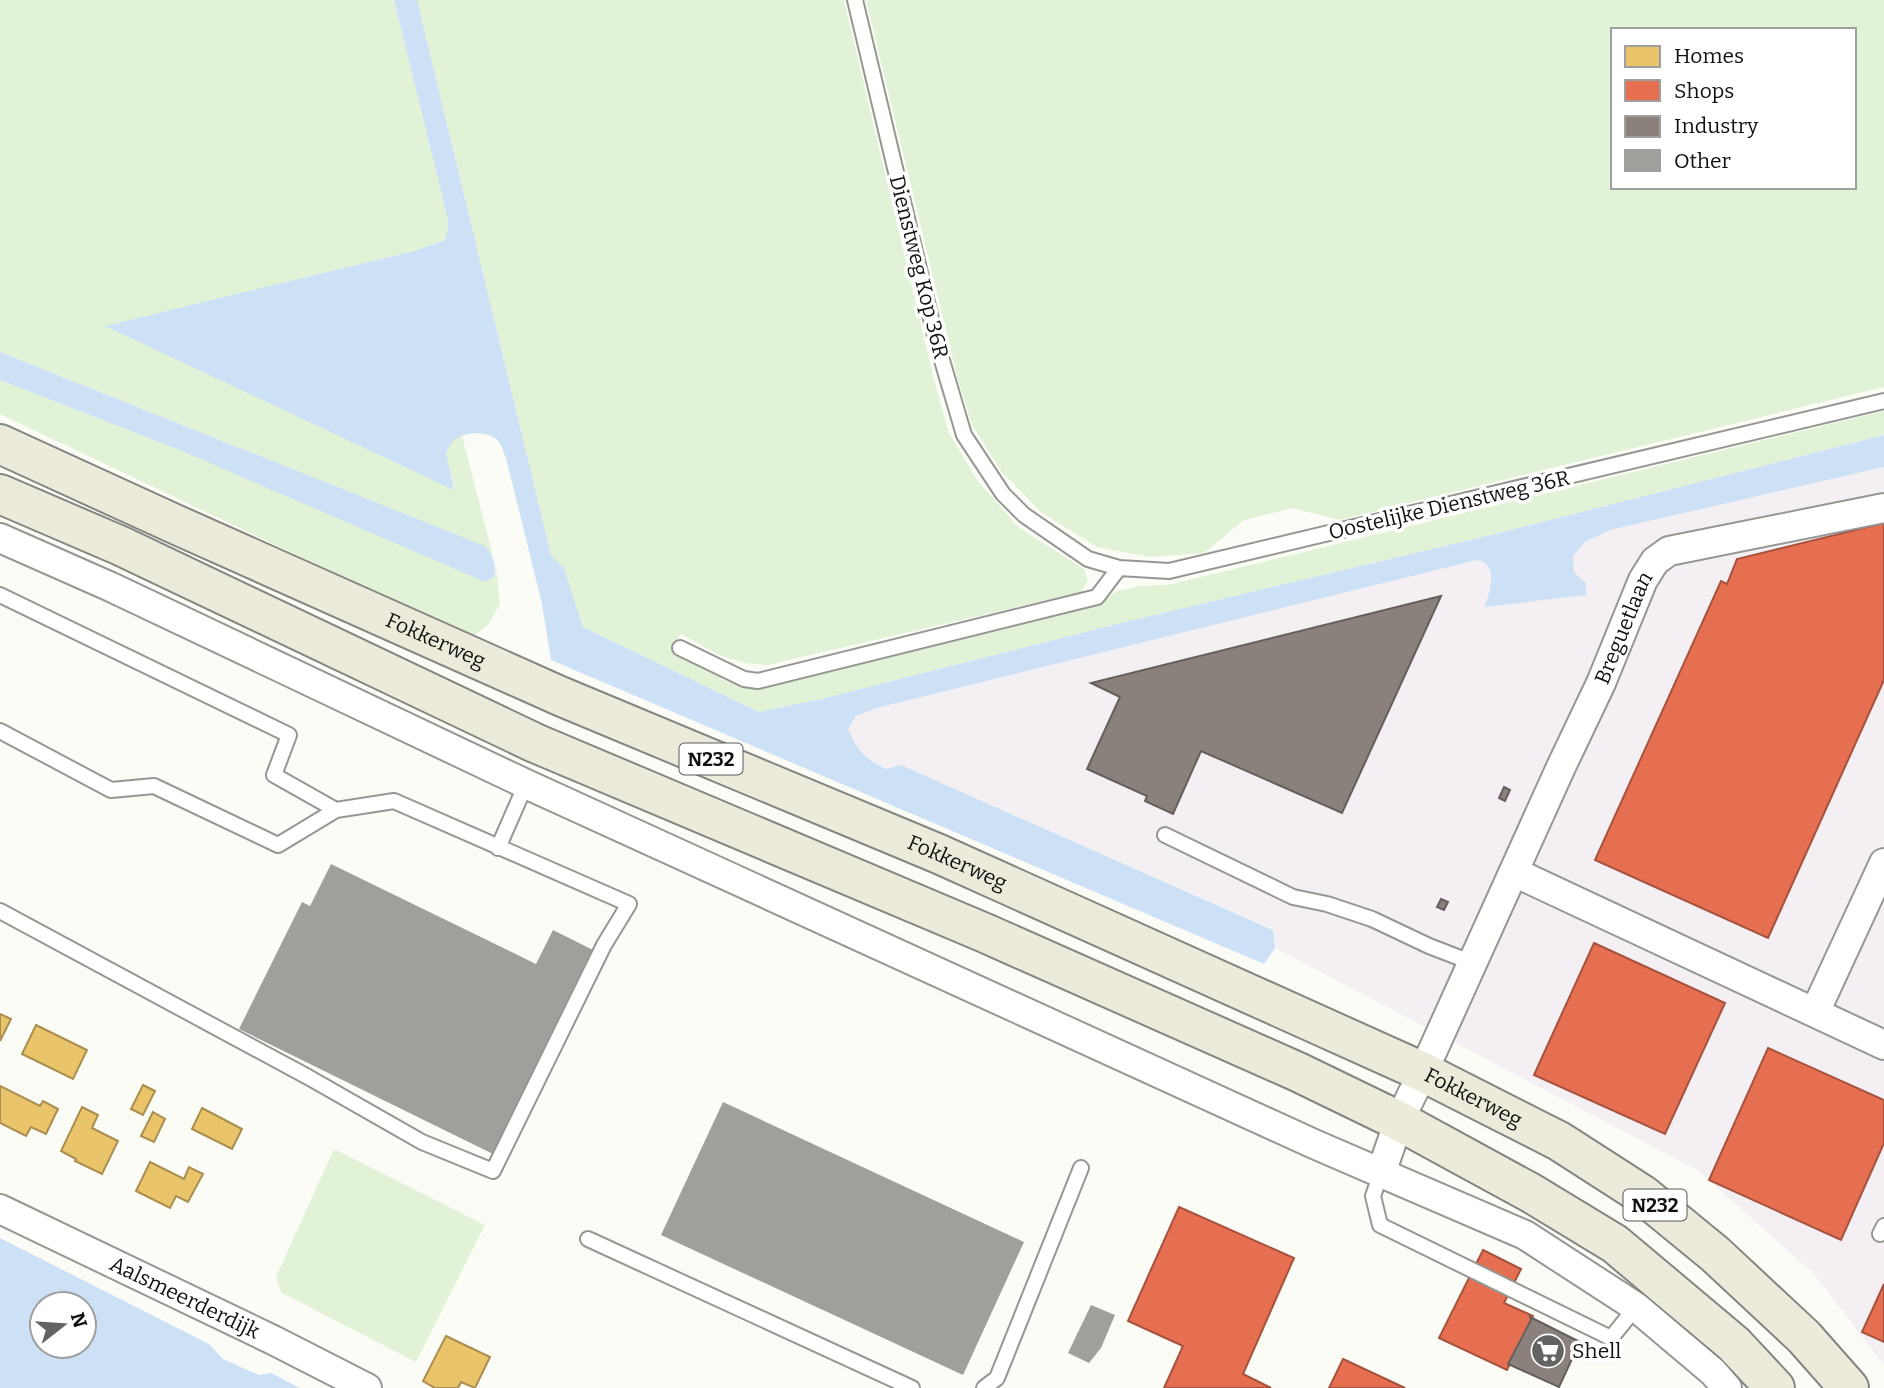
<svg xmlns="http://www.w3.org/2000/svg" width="1884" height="1388" font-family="Bitter,serif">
<rect width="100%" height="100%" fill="#fcfcf7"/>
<path fill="#f4eff2" d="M1884 467V1365L1813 1273 1697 1170 1275 948 1273 929 901 765 886 769 867 760 856 747 848 729 856 716 877 708 1477 560 1484 562 1491 570V581L1486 606 1586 583 1574 572 1573 556 1585 542 1610 530Z"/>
<path fill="#e2f2d7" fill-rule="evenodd" d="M0 0H394L449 224 445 240 414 251 106 326 454 489 446 452 454 439 462 436 493 556 484 546 0 352Z
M417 0H844L933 376 949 433 978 481 1018 527 1084 569 1088 581 1081 592 767 665 745 663 721 656 681 634 670 649 727 682 751 686 783 683 1102 601 1117 591 1139 586 1168 585 1884 411V435L1495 534 1125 622 821 699 759 712 583 627 564 568 551 555Z
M866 0H1884V387L1339 520 1293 508 1244 520 1204 553 1150 557 1097 547 1042 513 1001 471 972 425 957 376ZM1613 30H1854V187H1613Z
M0 380 182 451 494 577 496 568 500 604 488 625 471 638 0 414Z
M334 1149 485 1225 416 1362 282 1293 276 1277Z"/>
<path fill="#cde1f6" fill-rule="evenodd" d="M394 0H417L551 555 564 568 583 627 759 712 821 699 1125 622 1495 534 1884 435V467L1610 530 1585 542 1573 556 1574 572 1586 583V595L1485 607C1489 591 1500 565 1477 560L877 708 856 716 848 729C858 751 864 758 886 769L901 765 1273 930 1275 948 1264 964 551 660 542 604 506 458C504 454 502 446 499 442 490 431 468 431 456 439 452 441 449 448 446 452L454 490 105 326 414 251 445 240 449 224Z
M0 352 485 546C493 556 497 564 494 577L485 582 182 451 0 380Z
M0 1238 209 1344 223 1359 259 1375 271 1373 300 1388H0ZM84 1304V1346H42V1304Z"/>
<path fill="#e9c46a" stroke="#a88e4f" stroke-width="2" d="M0 1014 11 1019 0 1041Z
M36 1025 87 1050 73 1079 22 1054Z
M143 1085 155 1091 143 1115 131 1109Z
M0 1086 40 1106 43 1101 58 1109 46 1134 31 1127 26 1136 0 1123Z
M82 1107 98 1115 92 1128 118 1141 102 1174 75 1161 76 1159 61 1151Z
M202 1108 242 1129 232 1149 192 1129Z
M153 1112 165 1119 154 1142 141 1136Z
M150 1162 184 1179 189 1167 203 1174 188 1202 176 1196 170 1208 136 1191Z
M446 1336 490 1357 475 1388 461 1382 458 1388H435L423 1381Z"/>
<path fill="#e76f51" stroke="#a6523e" stroke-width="2" d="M1884 523V680L1768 938 1595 860 1721 581 1727 584 1737 559Z
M1594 943 1725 1003 1665 1134 1534 1075Z
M1768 1048 1884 1100V1143L1841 1240 1709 1180Z
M1179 1207 1294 1258 1243 1374 1271 1388H1164L1183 1346 1128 1321Z
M1483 1250 1521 1269 1504 1303 1533 1316 1507 1370 1439 1338Z
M1884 1284V1342L1862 1332Z
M1343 1359 1405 1388H1329Z"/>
<path fill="#8a817c" stroke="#655f5c" stroke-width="2" d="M1441 596 1342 813 1201 751 1173 814 1145 801 1147 796 1087 769 1120 697 1091 683Z
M1504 787 1510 790 1505 801 1499 798Z
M1441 899 1448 902 1444 910 1437 907Z
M1530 1317 1580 1342 1559 1387 1508 1364 1531 1320Z"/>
<path fill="#a09f9c" d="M331 864 536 964 553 930 595 951 495 1155 239 1029 302 902 310 906Z
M723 1102 1024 1242 963 1375 661 1235Z
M1091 1305 1115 1315 1101 1348 1089 1363 1068 1353Z"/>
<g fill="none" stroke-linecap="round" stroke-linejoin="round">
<g stroke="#969694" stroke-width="18">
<path id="lane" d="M855 0 936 340 964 435 1003 494 1024 515 1088 559 1119 568 1169 571 1884 401
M0 595 289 735 274 775 336 810
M680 648 744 679 758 681 1097 597 1119 568
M0 731 111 790 154 786 278 845 336 810 394 801 629 904 604 945 493 1171 422 1142 308 1077 0 911
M1165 835 1293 897 1327 904 1372 919 1429 946 1473 963
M498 848 526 784
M1381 1173 1373 1196 1380 1225 1611 1338 1636 1307
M1880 1234 1884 1226
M588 1239 912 1388
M984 1388 997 1378 1081 1168"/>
</g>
<g stroke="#969694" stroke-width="32">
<g id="street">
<path d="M0 538 111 587 526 784 1314 1144 1525 1235 1636 1307 1713 1372 1727 1388"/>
<path d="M1514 872 1884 1045"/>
<path d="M1815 1012 1884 863"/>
<path id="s1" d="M1381 1173 1399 1121 1423 1072 1561 767 1601 683 1643 580 1655 561 1669 551 1884 508"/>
<path id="s2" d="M0 1209 273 1340 367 1388"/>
</g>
</g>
<g stroke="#848481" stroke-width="42">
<g id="primary">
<path id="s3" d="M0 444 177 525 560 696 939 854 1423 1072 1559 1141 1643 1195 1715 1254 1804 1337 1849 1388"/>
<path d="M0 494 121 546 535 743 985 933 1298 1072 1399 1121 1531 1193 1615 1244 1734 1344 1775 1388"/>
</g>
</g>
<use href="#lane" stroke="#fffffe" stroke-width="14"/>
<use href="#street" stroke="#fffffe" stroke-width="28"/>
<use href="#primary" stroke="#ecebdb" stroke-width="38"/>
</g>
<defs>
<g id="supermarket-disc" transform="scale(1.75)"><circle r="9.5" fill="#636361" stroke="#fff"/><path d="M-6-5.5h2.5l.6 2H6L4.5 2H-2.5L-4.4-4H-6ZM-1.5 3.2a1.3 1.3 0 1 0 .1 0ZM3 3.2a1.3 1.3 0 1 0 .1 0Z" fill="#fff"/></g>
</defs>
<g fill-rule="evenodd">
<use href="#supermarket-disc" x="1548" y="1351"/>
</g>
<g text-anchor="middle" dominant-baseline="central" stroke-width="7" stroke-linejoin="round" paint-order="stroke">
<g fill="#fff" stroke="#585858" stroke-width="2">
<rect x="679.5" y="743.5" width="63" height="31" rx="5"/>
<rect x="1623.5" y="1189.5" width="63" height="31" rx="5"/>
</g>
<g font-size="19" font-weight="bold" fill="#101010">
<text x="711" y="759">N232</text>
<text x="1655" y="1205">N232</text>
</g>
<g font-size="21" fill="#101010" stroke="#fff">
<text transform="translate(919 267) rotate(76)">Dienstweg Kop 36R</text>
<text transform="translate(1449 505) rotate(-13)">Oostelijke Dienstweg 36R</text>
<text stroke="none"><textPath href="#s1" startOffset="597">Breguetlaan</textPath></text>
<text stroke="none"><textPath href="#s3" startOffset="478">Fokkerweg</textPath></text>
<text stroke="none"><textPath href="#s3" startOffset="1045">Fokkerweg</textPath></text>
<text stroke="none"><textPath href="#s3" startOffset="1612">Fokkerweg</textPath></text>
<text stroke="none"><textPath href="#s2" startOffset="205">Aalsmeerderdijk</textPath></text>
</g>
<g font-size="21" fill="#101010" stroke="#fff" text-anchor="start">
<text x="1572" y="1351">Shell</text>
</g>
</g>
<rect x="1611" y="28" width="245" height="161" fill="#ffffff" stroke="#9f9f9f" stroke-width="2"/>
<rect x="1625" y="46" width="35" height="21" fill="#e9c46a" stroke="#9f9f9f" stroke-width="2"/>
<text x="1674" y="63" font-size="21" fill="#101010">Homes</text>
<rect x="1625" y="80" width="35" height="21" fill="#e76f51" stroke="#9f9f9f" stroke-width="2"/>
<text x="1674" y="98" font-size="21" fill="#101010">Shops</text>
<rect x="1625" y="116" width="35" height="21" fill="#8a817c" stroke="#9f9f9f" stroke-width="2"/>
<text x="1674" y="133" font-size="21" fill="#101010">Industry</text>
<rect x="1625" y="150" width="35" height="21" fill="#a09f9c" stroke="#9f9f9f" stroke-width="2"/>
<text x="1674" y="168" font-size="21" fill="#101010">Other</text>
<g transform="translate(63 1325) rotate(73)"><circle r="33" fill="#ffffff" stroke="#9f9f9f" stroke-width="2"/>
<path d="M0-5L12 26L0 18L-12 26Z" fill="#636361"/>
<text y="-10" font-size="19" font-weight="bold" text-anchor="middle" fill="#101010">N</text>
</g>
</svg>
